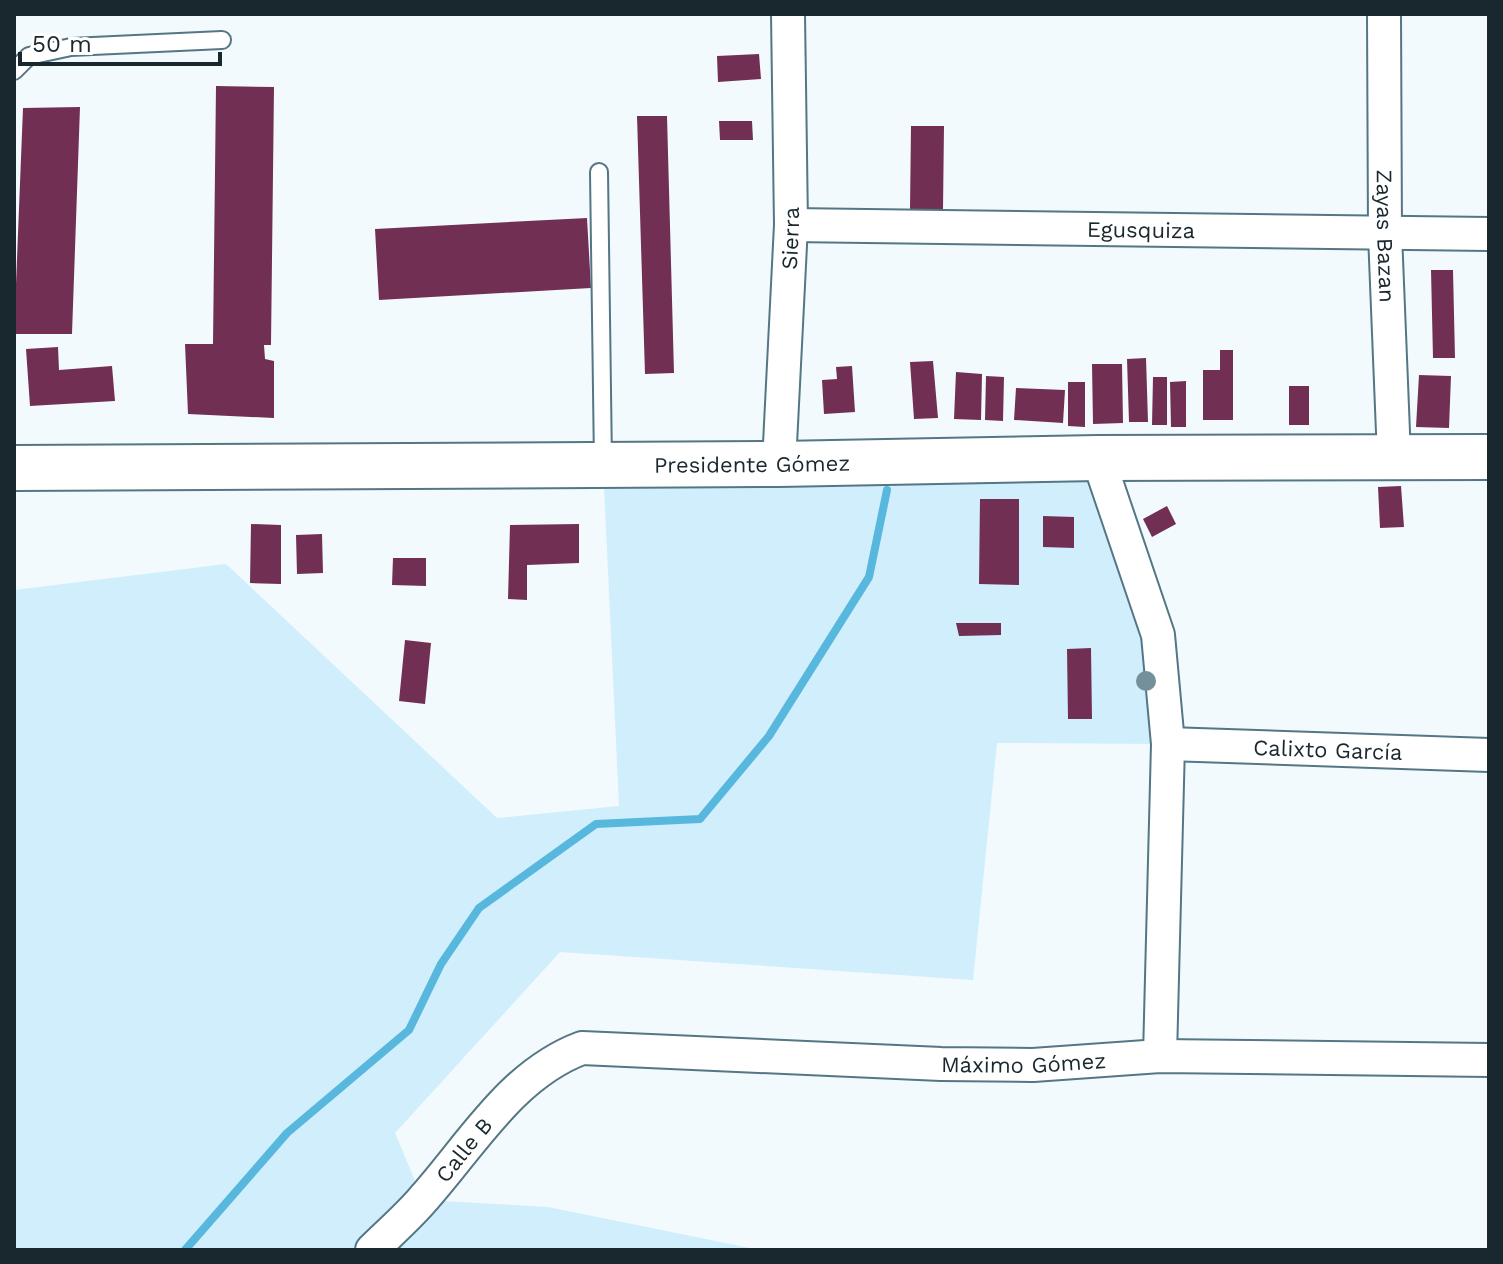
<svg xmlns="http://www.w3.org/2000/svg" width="1503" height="1264" font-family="'Work Sans',sans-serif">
<rect width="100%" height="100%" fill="#f2fafd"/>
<path fill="#d0eefc" d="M1109 457 1168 744 997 743 973 980 560 952 395 1133 423 1200 548 1207 760 1250H14V590L226 564 497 818 619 806 603 464Z"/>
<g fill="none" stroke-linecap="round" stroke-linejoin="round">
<path stroke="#58b7dd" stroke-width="8" d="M185 1250 287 1133 409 1030 441 964 479 908 596 824 700 819 769 736 869 577 887 490"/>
</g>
<path fill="#712f54" d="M759 54 761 79 718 82 717 56Z
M216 86 274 87 271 345H264L265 359 274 361V418L188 414 185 344H213Z
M80 107 72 334H14L23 108Z
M637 116H667L674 373 645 374Z
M719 121H752L753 140H720Z
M911 126H944L943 209H910Z
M587 218 591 288 379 300 375 229Z
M1431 270H1453L1455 358H1433Z
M58 347 59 370 112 366 115 401 30 406 26 349Z
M1220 350H1233V420H1203V370H1220Z
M1146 358 1148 422H1129L1127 359Z
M933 361 938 418 914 419 910 362Z
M1092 364H1122L1123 423 1093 424Z
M852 366 855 412 824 414 822 380 837 379 836 367Z
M956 372 982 374 981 420 954 419Z
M1419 375 1451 376 1449 428 1416 427Z
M986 376 1004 377 1003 421 985 420Z
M1153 377H1167V425H1152Z
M1186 381V427H1171L1170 382Z
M1068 382H1085V427L1068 426Z
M1289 386H1309V425H1289Z
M1016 388 1065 390 1063 423 1014 420Z
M1401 486 1404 527 1380 528 1378 487Z
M980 499H1019V585L979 584Z
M1167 506 1176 524 1152 537 1143 519Z
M1043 516 1074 517V548L1043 547Z
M251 524 281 525V584L250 583Z
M579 524V563L527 565V600L508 599 510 525Z
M322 534 323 573 297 574 296 535Z
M393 558H426V586L392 585Z
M956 623H1001V635L959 636Z
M405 640 431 643 425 704 399 701Z
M1091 648 1092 719H1068L1067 649Z"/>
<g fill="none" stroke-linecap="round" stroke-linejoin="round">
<g stroke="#547685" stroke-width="20">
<path id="service" d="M14 71 29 56 71 47 222 40
M599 172 603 463"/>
</g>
<g stroke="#547685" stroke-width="36">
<g id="minor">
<path id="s1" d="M1384 14 1385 234 1394 457"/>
<path id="s2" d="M791 225 1489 234"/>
<path d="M1098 458 1158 635 1168 744 1160 1056"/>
<path id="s3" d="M779 464 791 225 788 14"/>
<path id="s4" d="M1168 744 1489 755"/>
<path id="s5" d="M372 1250C389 1233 408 1217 424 1198 472 1144 512 1074 582 1048L941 1064 1033 1065 1160 1056 1489 1060"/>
</g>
</g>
<g stroke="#547685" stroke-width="48">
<g id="secondary">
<path id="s6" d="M14 468 779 464 1098 458 1489 457"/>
</g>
</g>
<use href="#service" stroke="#fff" stroke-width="16"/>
<use href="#minor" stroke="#fff" stroke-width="32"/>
<use href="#secondary" stroke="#fff" stroke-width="44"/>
</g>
<circle fill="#75909a" cx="1146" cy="681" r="10"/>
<g text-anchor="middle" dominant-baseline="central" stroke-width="8" stroke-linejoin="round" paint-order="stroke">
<g font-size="22" fill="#19272e" stroke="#fff">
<text stroke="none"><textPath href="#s2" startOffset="350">Egusquiza</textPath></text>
<text stroke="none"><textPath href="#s1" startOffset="222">Zayas Bazan</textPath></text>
<text stroke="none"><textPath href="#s3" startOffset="226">Sierra</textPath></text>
<text stroke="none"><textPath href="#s6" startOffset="738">Presidente Gómez</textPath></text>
<text stroke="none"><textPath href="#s4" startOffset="160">Calixto García</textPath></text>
<text stroke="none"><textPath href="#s5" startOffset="736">Máximo Gómez</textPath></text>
<text stroke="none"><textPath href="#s5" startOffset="136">Calle B</textPath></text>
</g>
</g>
<rect width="1503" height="1264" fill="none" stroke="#19272e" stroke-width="32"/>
<path d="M20 52v12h200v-12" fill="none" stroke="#19272e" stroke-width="4"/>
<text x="32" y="52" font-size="24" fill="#19272e" stroke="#ffffff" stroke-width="6" paint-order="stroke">50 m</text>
</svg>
